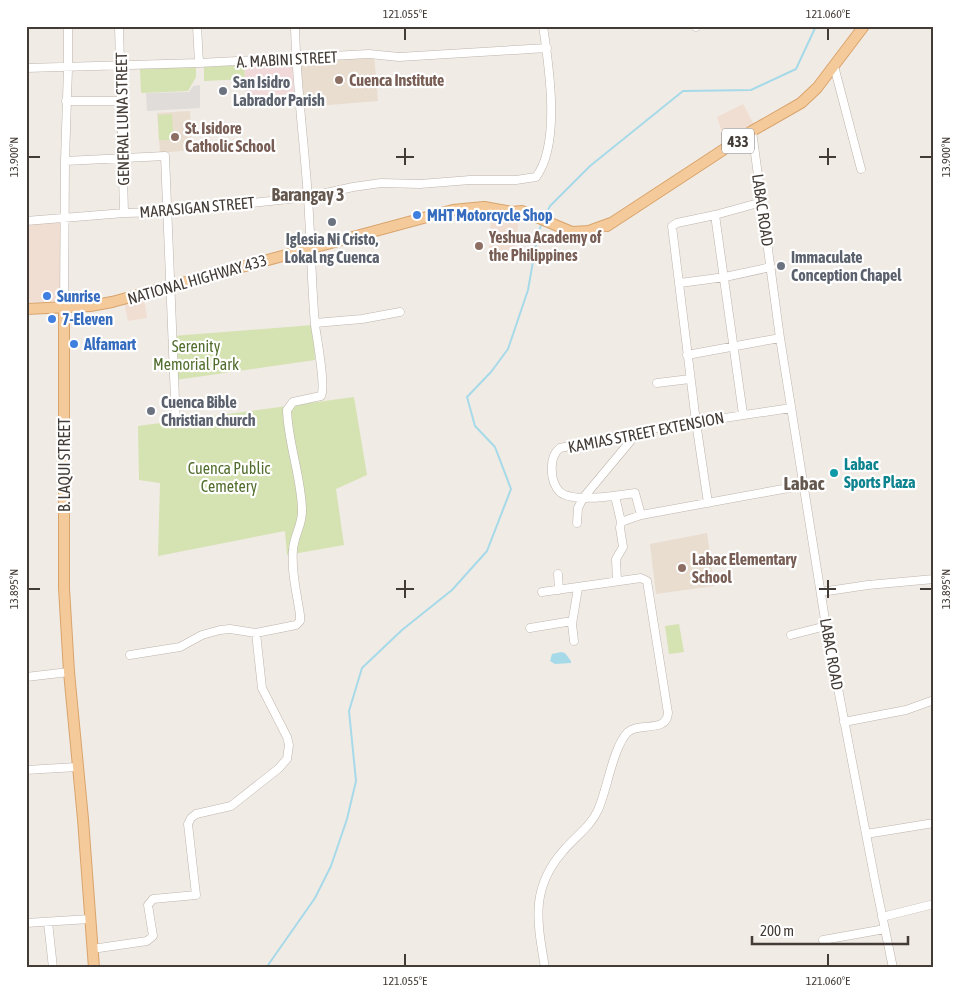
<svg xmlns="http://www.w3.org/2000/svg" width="960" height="994" font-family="'Asap Condensed',sans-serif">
<rect width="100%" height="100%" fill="#f1ebe5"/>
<path fill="#f1ded2" d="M743 104 755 126 726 144 717 117Z
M491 215 519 222 513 256 489 249Z
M64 220 63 301 26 302V224Z
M144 297 147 318 128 321 124 302Z"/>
<path fill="#e9ddd0" d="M374 55 378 101 304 107 299 60Z
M190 111 192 150 160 153 157 113Z
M707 533 714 586 656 594 650 544Z"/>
<path fill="#f1d9da" d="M292 62 294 94 246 96 244 65Z"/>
<path fill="#d5e2b1" d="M244 65 245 79 204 81V67Z
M196 67V77L188 91 141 93 140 69Z
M172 114 174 140H159L158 115Z
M313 325 315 360 175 380 173 336Z
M354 397 367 475 336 489 344 545 287 555 285 531 158 556 160 483 139 480 138 426Z
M679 624 684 652 669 654 665 626Z"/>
<path fill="#dfdcda" d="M200 85V108L147 111 146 93 189 92 193 86Z"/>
<path fill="#a6dae9" d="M561 652 565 653 571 661V663L555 664 550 661 552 654Z"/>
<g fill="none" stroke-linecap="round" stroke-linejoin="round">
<path stroke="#a6dae9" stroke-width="2" d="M545 217 550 206 590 166 683 91 751 90 796 69 816 26
M266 968 315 898 331 866 347 819 356 781 349 711 362 668 402 630 452 590 487 551 511 489 495 447 475 426 467 397 491 372 508 349 528 290 538 233 542 223"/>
<g stroke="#beb4ac" stroke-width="9">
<path id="minor" d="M119 26 124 213
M197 26 199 63
M696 26V27
M834 66 861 169
M26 68 199 63 369 54 399 57 547 48
M66 101H121
M752 131 780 338 826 626 876 886 893 968
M65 161 165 156 176 424
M715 215 743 414
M26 221 124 213 166 212 252 203 308 197 353 187 381 183 420 184 470 180H516L536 177C561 144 549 66 543 26
M680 283 725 277 771 267
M64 307 65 161 68 68V26
M315 323 362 319 400 312
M687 355 780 338
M657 383 690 379
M615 496 621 522
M708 503 696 422 672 226 677 223 715 215 762 202
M641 515 635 493C618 495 571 504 559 491 555 487 552 478 552 473 551 463 552 454 560 448L645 430 791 408
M577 523 578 508 583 498 638 432
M558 574 559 590
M617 581 616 559 623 547 620 528 621 522 641 515 805 485
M542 592 641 578 647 581 668 713C667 733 639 722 628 732 613 746 607 791 598 810 591 826 575 837 564 850 530 888 537 921 545 968
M821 592 868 585 934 579
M530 628 572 621
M791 635 826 626
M574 641 572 624 578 588
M130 655 180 647 202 635 220 630 230 629 256 633
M26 677 69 672
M844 722 906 710 934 700
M26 770 77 767
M866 834 934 823
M882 917 934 904
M48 922 53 968
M26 923 90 919
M823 940 885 929
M92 949 147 941 153 936 148 905 153 899 196 895 188 824 191 818 196 814 231 806 278 769 287 759 289 745 287 737 262 688 256 633 296 625 300 621V615C297 594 291 572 293 550 294 534 303 525 302 509 301 476 288 443 287 410L293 402 321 396C326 387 317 339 315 325 311 279 311 232 307 185 303 132 296 79 295 26"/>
</g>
<g stroke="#d8a46c" stroke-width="12">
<path id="major" d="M607 226 752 131 801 103 817 88 864 26
M64 307V588L69 672 83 819 94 968
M26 309 90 306 112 302 453 210 484 207 512 212 522 211 572 232 589 231 611 223"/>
</g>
<use href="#minor" stroke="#fff" stroke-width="8"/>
<use href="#major" stroke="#f5ca9a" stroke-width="10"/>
</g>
<path fill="none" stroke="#433b35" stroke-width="2" d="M405 28V40M828 28V40M405 148V165M828 148V165M28 157H40M396 157H414M819 157H836M920 157H932M405 580V598M828 580V598M28 589H40M396 589H414M819 589H836M920 589H932M405 954V966M828 954V966"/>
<g fill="#8d6e63" stroke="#fff" stroke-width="2">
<circle cx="339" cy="80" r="5"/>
<circle cx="175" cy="137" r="5"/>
<circle cx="479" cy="246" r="5"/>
<circle cx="682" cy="568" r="5"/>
</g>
<g fill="#6b7280" stroke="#fff" stroke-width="2">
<circle cx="223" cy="91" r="5"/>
<circle cx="332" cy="222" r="5"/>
<circle cx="781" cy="266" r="5"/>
<circle cx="151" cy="411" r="5"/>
</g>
<g fill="#3f7fe0" stroke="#fff" stroke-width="2">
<circle cx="417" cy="215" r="5"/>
<circle cx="47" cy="296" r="5"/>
<circle cx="52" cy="319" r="5"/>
<circle cx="74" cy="344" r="5"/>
</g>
<circle fill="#0f9aa8" stroke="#fff" stroke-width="2" cx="834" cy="473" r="5"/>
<g text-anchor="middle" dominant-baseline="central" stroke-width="4.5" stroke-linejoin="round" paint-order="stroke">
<rect fill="#fff" stroke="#7b7672" stroke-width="1" x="722" y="128.5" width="32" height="25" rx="4"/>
<g font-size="15" font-weight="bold" fill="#433b35">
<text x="738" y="141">433</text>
</g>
<g font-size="16" fill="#433b35" stroke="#fff">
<text transform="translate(287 59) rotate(-3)">A. MABINI STREET</text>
<text transform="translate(122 119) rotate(-91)">GENERAL LUNA STREET</text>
<text transform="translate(197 207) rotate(-5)">MARASIGAN STREET</text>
<text transform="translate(763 210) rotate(82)">LABAC ROAD</text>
<text transform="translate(197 279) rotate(-16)">NATIONAL HIGHWAY 433</text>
<text transform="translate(646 432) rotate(-11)">KAMIAS STREET EXTENSION</text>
<text transform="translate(64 465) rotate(-90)">B. LAQUI STREET</text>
<text transform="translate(832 654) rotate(80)">LABAC ROAD</text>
</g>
<g font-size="16" font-weight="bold" fill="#785e54" stroke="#fff" text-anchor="start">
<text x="349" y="80">Cuenca Institute</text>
<text x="185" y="128">St. Isidore<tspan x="185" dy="18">Catholic School</tspan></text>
<text x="489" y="237">Yeshua Academy of<tspan x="489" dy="18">the Philippines</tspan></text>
<text x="692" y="559">Labac Elementary<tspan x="692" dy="18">School</tspan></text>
</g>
<g font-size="16" font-weight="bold" fill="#5b616d" stroke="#fff" text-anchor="start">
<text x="233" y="82">San Isidro<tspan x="233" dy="18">Labrador Parish</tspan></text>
<text x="332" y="239" text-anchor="middle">Iglesia Ni Cristo,<tspan x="332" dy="18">Lokal ng Cuenca</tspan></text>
<text x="791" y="257">Immaculate<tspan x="791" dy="18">Conception Chapel</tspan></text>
<text x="161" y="402">Cuenca Bible<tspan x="161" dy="18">Christian church</tspan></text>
</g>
<g font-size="16" font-weight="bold" fill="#366cbe" stroke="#fff" text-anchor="start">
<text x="427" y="215">MHT Motorcycle Shop</text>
<text x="57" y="296">Sunrise</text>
<text x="62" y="319">7-Eleven</text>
<text x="84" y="344">Alfamart</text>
</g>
<g font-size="16" fill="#526e2e" stroke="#fff">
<text x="196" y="346">Serenity<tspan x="196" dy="18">Memorial Park</tspan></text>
<text x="229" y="468">Cuenca Public<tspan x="229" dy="18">Cemetery</tspan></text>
</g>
<g font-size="16" font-weight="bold" fill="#0d838f" stroke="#fff" text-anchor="start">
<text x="844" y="464">Labac<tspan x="844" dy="18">Sports Plaza</tspan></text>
</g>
<g font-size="18" font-weight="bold" fill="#64574e" stroke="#fff">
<text x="308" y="194">Barangay 3</text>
</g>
<g font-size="19" font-weight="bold" fill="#64574e" stroke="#fff">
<text x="804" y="483">Labac</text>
</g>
</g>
<rect width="960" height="994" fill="none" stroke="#ffffff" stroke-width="55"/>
<path d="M752 936v8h156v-8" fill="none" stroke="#433b35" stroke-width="2.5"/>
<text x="760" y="936" font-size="15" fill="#433b35" stroke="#ffffff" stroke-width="4" paint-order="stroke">200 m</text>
<rect x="28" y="28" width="904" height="938" fill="none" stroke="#433b35" stroke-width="2"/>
<g font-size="12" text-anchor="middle" fill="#433b35">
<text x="405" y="18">121.055°E</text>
<text x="828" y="18">121.060°E</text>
<text transform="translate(14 157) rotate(-90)" y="4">13.900°N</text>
<text transform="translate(946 157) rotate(-90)" y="4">13.900°N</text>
<text transform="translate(14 589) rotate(-90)" y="4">13.895°N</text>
<text transform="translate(946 589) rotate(-90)" y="4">13.895°N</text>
<text x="405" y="985">121.055°E</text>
<text x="828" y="985">121.060°E</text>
</g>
</svg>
